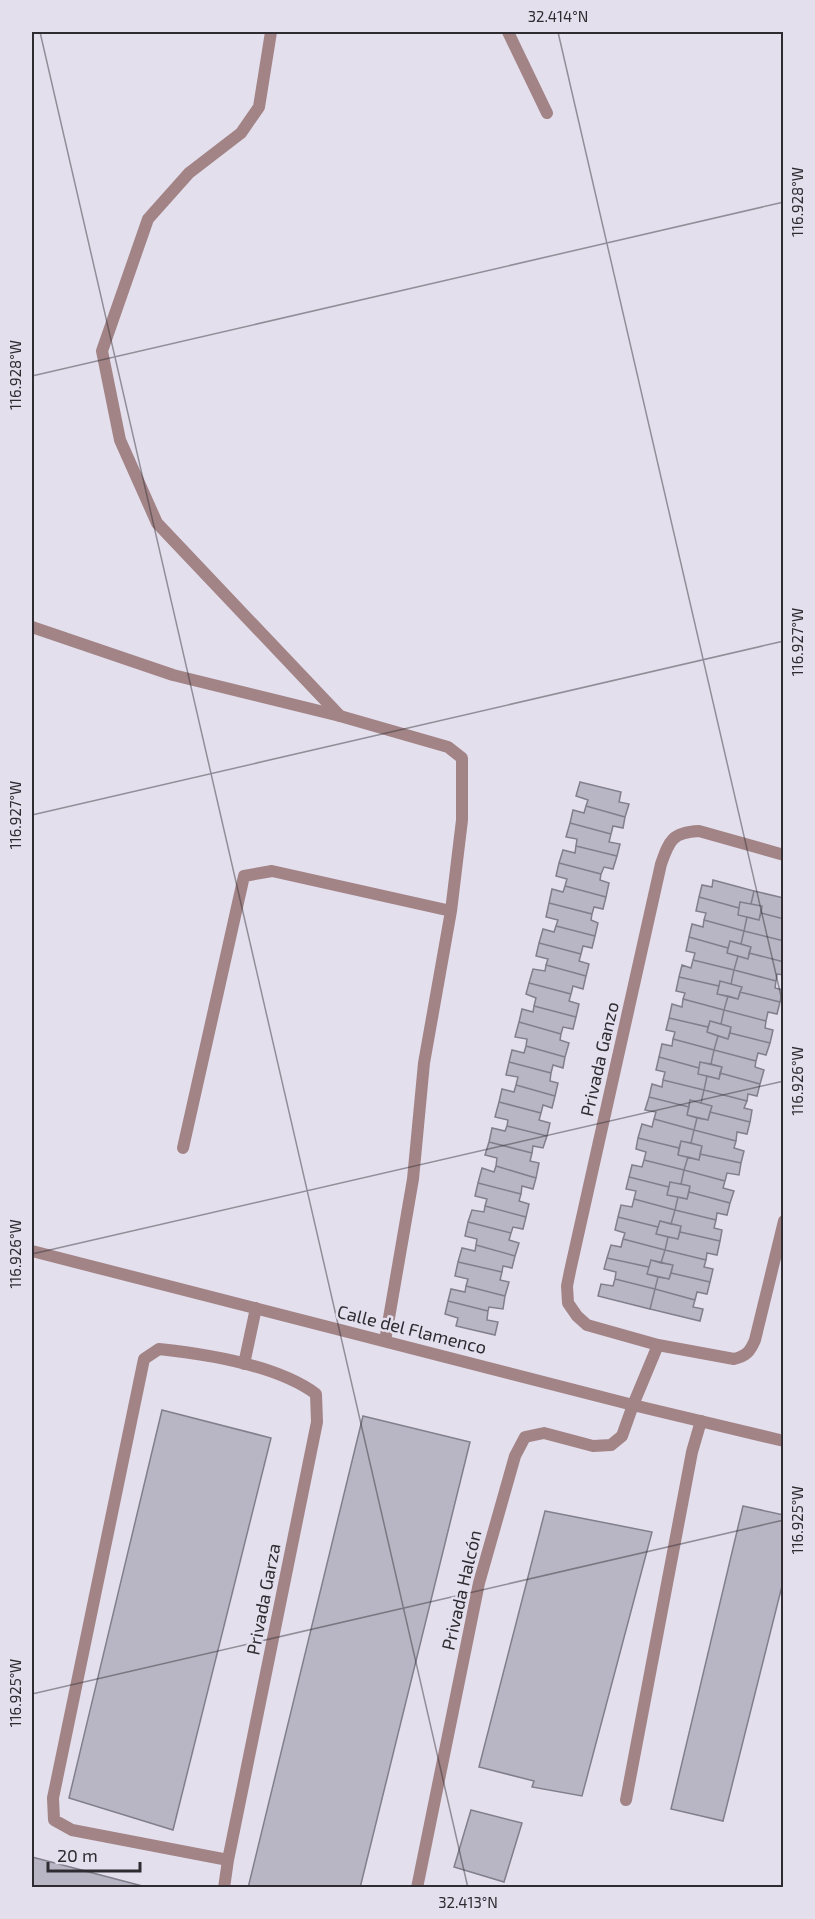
<svg xmlns="http://www.w3.org/2000/svg" width="815" height="1919" font-family="'Exo 2',sans-serif">
<rect width="100%" height="100%" fill="#e4dfed"/>
<path fill="#b8b6c4" stroke="#817f8c" stroke-width="1.5" d="M580 782 621 792 619 802 629 804 625 817 586 806 588 800 576 796Z
M586 806 625 817 623 828 613 826 611 834 570 823 573 810 584 813Z
M570 823 611 834 609 842 620 844 617 856 576 846 577 839 566 837Z
M576 846 617 856 613 869 604 867 601 874 559 863 563 850 575 853Z
M559 863 601 874 600 880 609 883 606 897 565 886 567 879 556 876Z
M713 880 754 891 751 904 740 902 739 908 699 897 702 885 712 887Z
M565 886 606 897 603 909 594 907 592 914 549 903 552 889 563 892Z
M754 891 784 898V919L761 913 762 906 751 904Z
M699 897 739 908 738 915 747 917 744 931 704 920 706 913 696 911Z
M740 902 762 906 759 920 738 915Z
M549 903 592 914 591 920 598 923 595 936 556 926 558 920 546 917Z
M761 913 784 919V941L744 931 747 917 759 920Z
M704 920 744 931 741 944 730 941 728 948 689 937 692 924 703 927Z
M556 926 595 936 592 948 583 946 581 954 539 943 543 929 554 932Z
M744 931 784 941V962L749 953 751 947 741 944Z
M689 937 728 948 727 953 738 956 734 970 693 960 695 953 686 951Z
M730 941 751 947 748 959 727 953Z
M539 943 581 954 579 961 589 964 586 976 546 965 548 959 536 956Z
M749 953 784 962V975L777 974 776 981 734 970 738 956 748 959Z
M693 960 734 970 731 984 720 981 719 986 679 977 682 965 691 968Z
M546 965 586 976 583 989 573 986 571 994 529 983 533 969 545 971Z
M734 970 776 981 775 988 783 990 780 1002 740 992 742 987 731 984Z
M679 977 719 986 717 994 728 996 724 1010 683 999 685 993 676 991Z
M720 981 742 987 738 999 717 994Z
M529 983 571 994 569 1001 579 1004 576 1017 534 1006 536 998 526 994Z
M740 992 780 1002 777 1014 768 1012 766 1021 724 1010 728 996 738 999Z
M683 999 724 1010 721 1024 710 1021 708 1027 669 1018 672 1004 682 1007Z
M534 1006 576 1017 573 1029 563 1027 561 1034 519 1022 522 1009 533 1012Z
M724 1010 766 1021 765 1028 773 1030 770 1043 730 1033 731 1027 721 1024Z
M669 1018 708 1027 707 1032 718 1036 714 1050 673 1039 675 1032 666 1030Z
M710 1021 731 1027 728 1039 707 1032Z
M519 1022 561 1034 560 1040 569 1043 565 1057 526 1046 527 1039 515 1037Z
M730 1033 770 1043 766 1055 758 1053 756 1061 714 1050 718 1036 728 1039Z
M673 1039 714 1050 711 1064 700 1062 699 1068 659 1057 662 1044 672 1046Z
M526 1046 565 1057 563 1068 553 1065 551 1073 509 1062 512 1050 524 1053Z
M714 1050 756 1061 755 1067 764 1070 760 1084 720 1073 722 1067 711 1064Z
M659 1057 699 1068 698 1074 707 1076 704 1090 663 1080 665 1072 656 1070Z
M509 1062 551 1073 550 1081 558 1083 555 1096 516 1085 518 1077 506 1075Z
M700 1062 722 1067 719 1079 698 1074Z
M720 1073 760 1084 757 1096 748 1094 747 1101 704 1090 707 1076 719 1079Z
M663 1080 704 1090 701 1103 690 1100 689 1107 649 1097 652 1084 662 1087Z
M516 1085 555 1096 552 1108 543 1105 541 1113 499 1102 502 1089 514 1092Z
M704 1090 747 1101 744 1108 752 1110 750 1122 710 1112 712 1106 701 1103Z
M649 1097 689 1107 687 1115 697 1118 694 1130 654 1119 656 1112 645 1110Z
M690 1100 712 1106 708 1120 687 1115Z
M499 1102 541 1113 539 1120 550 1123 547 1136 507 1126 508 1120 495 1117Z
M710 1112 750 1122 747 1134 737 1132 736 1141 694 1130 697 1118 708 1120Z
M654 1119 694 1130 691 1143 681 1141 679 1148 638 1138 642 1124 652 1127Z
M507 1126 547 1136 543 1148 533 1146 532 1153 489 1142 492 1128 505 1131Z
M694 1130 736 1141 734 1148 744 1151 741 1163 700 1154 702 1146 691 1143Z
M638 1138 679 1148 678 1155 688 1157 684 1170 644 1160 646 1152 636 1149Z
M681 1141 702 1146 699 1160 678 1155Z
M489 1142 532 1153 530 1161 539 1163 536 1178 496 1166 497 1158 485 1155Z
M700 1154 741 1163 739 1175 727 1173 725 1181 684 1170 688 1157 699 1160Z
M644 1160 684 1170 681 1184 670 1182 669 1187 629 1177 632 1165 642 1167Z
M496 1166 536 1178 533 1189 522 1186 521 1194 478 1183 482 1168 494 1172Z
M684 1170 725 1181 723 1188 734 1191 730 1203 689 1192 690 1186 681 1184Z
M629 1177 669 1187 667 1195 678 1197 675 1210 634 1199 636 1191 626 1189Z
M670 1182 690 1186 687 1199 667 1195Z
M478 1183 521 1194 519 1201 529 1204 526 1217 485 1206 487 1199 475 1196Z
M689 1192 730 1203 727 1215 717 1213 716 1220 675 1210 678 1197 687 1199Z
M634 1199 675 1210 671 1224 660 1221 658 1227 618 1217 621 1205 632 1207Z
M485 1206 526 1217 523 1229 513 1227 511 1233 468 1222 472 1210 484 1212Z
M675 1210 716 1220 714 1228 722 1230 720 1241 680 1232 681 1226 671 1224Z
M618 1217 658 1227 656 1234 668 1237 665 1250 623 1239 625 1233 615 1230Z
M660 1221 681 1226 678 1239 656 1234Z
M468 1222 511 1233 509 1240 519 1243 515 1256 476 1245 477 1239 465 1236Z
M680 1232 720 1241 717 1255 707 1253 706 1260 665 1250 668 1237 678 1239Z
M623 1239 665 1250 661 1263 651 1260 649 1267 607 1258 611 1245 621 1247Z
M476 1245 515 1256 512 1268 503 1266 502 1272 458 1262 462 1248 475 1251Z
M665 1250 706 1260 704 1267 713 1269 710 1282 671 1273 673 1265 661 1263Z
M607 1258 649 1267 647 1274 658 1277 655 1289 615 1279 616 1272 604 1269Z
M651 1260 673 1265 669 1279 647 1274Z
M458 1262 502 1272 500 1280 509 1282 505 1296 466 1286 468 1279 455 1276Z
M671 1273 710 1282 707 1294 697 1292 695 1300 655 1289 658 1277 669 1279Z
M615 1279 655 1289 650 1309 598 1296 601 1284 613 1286Z
M466 1286 505 1296 503 1309 489 1307 488 1311 448 1301 451 1289 465 1292Z
M655 1289 695 1300 693 1307 703 1309 700 1321 650 1309Z
M448 1301 488 1311 487 1320 498 1322 495 1335 456 1326 458 1318 445 1314Z
M162 1410 271 1438 173 1830 69 1798Z
M363 1416 470 1442 360 1888H248Z
M743 1506 784 1515V1578L723 1821 671 1809Z
M545 1511 652 1532 582 1796 532 1787 534 1781 479 1767Z
M471 1810 522 1823 504 1882 454 1867Z
M32 1857 150 1888H32Z"/>
<g fill="none" stroke-linecap="round" stroke-linejoin="round">
<path stroke="#a28487" stroke-width="12" d="M271 32 259 107 241 133 189 173 148 219 102 351 120 440 157 523 340 716
M508 32 547 113"/>
<path stroke="#a28487" stroke-width="12" d="M32 627 173 675 340 716 448 747 462 758V820L451 911 424 1063 413 1179 385 1341
M784 855 699 831C672 832 669 841 661 864L570 1271 567 1286 568 1303 577 1316 587 1325 658 1345 734 1359C746 1356 750 1352 755 1340L784 1221
M183 1148 244 876 272 871 451 911
M244 1364 256 1308
M626 1800 692 1452 701 1421
M224 1888 228 1860 317 1422 316 1394C277 1365 206 1354 159 1349L144 1359 53 1798 54 1820 72 1830 228 1860
M417 1888 479 1583 515 1456 525 1437 544 1433 593 1446 611 1445 622 1436 633 1405 658 1345"/>
<path stroke="#a28487" stroke-width="12" d="M32 1251 633 1405 784 1441"/>
</g>
<path fill="none" stroke="#2e2c31" stroke-width="1.5" stroke-opacity="0.45" d="M40 32 468 1888M558 32 784 1009M32 376 784 202M32 815 784 641M32 1254 784 1081M32 1694 784 1520"/>
<g text-anchor="middle" dominant-baseline="central" stroke-width="5" stroke-linejoin="round" paint-order="stroke">
<g font-size="18" fill="#2e2c31" stroke="#e4dfed">
<text transform="translate(599 1059) rotate(-77)">Privada Ganzo</text>
<text transform="translate(412 1329) rotate(14)">Calle del Flamenco</text>
<text transform="translate(461 1590) rotate(-77)">Privada Halcón</text>
<text transform="translate(263 1599) rotate(-79)">Privada Garza</text>
</g>
</g>
<rect width="815" height="1919" fill="none" stroke="#e4dfed" stroke-width="66"/>
<path d="M48 1862v9h92v-9" fill="none" stroke="#2e2c31" stroke-width="3"/>
<text x="57" y="1862" font-size="18" fill="#2e2c31" stroke="#e4dfed" stroke-width="4.5" paint-order="stroke">20 m</text>
<rect x="33" y="33" width="749" height="1853" fill="none" stroke="#2e2c31" stroke-width="2"/>
<g font-size="15" text-anchor="middle" fill="#2e2c31">
<text x="558" y="22">32.414°N</text>
<text transform="translate(798 202) rotate(-90)" y="5">116.928°W</text>
<text transform="translate(16 375) rotate(-90)" y="5">116.928°W</text>
<text transform="translate(798 642) rotate(-90)" y="5">116.927°W</text>
<text transform="translate(16 815) rotate(-90)" y="5">116.927°W</text>
<text transform="translate(798 1081) rotate(-90)" y="5">116.926°W</text>
<text transform="translate(16 1254) rotate(-90)" y="5">116.926°W</text>
<text transform="translate(798 1520) rotate(-90)" y="5">116.925°W</text>
<text transform="translate(16 1693) rotate(-90)" y="5">116.925°W</text>
<text x="468" y="1908">32.413°N</text>
</g>
</svg>
